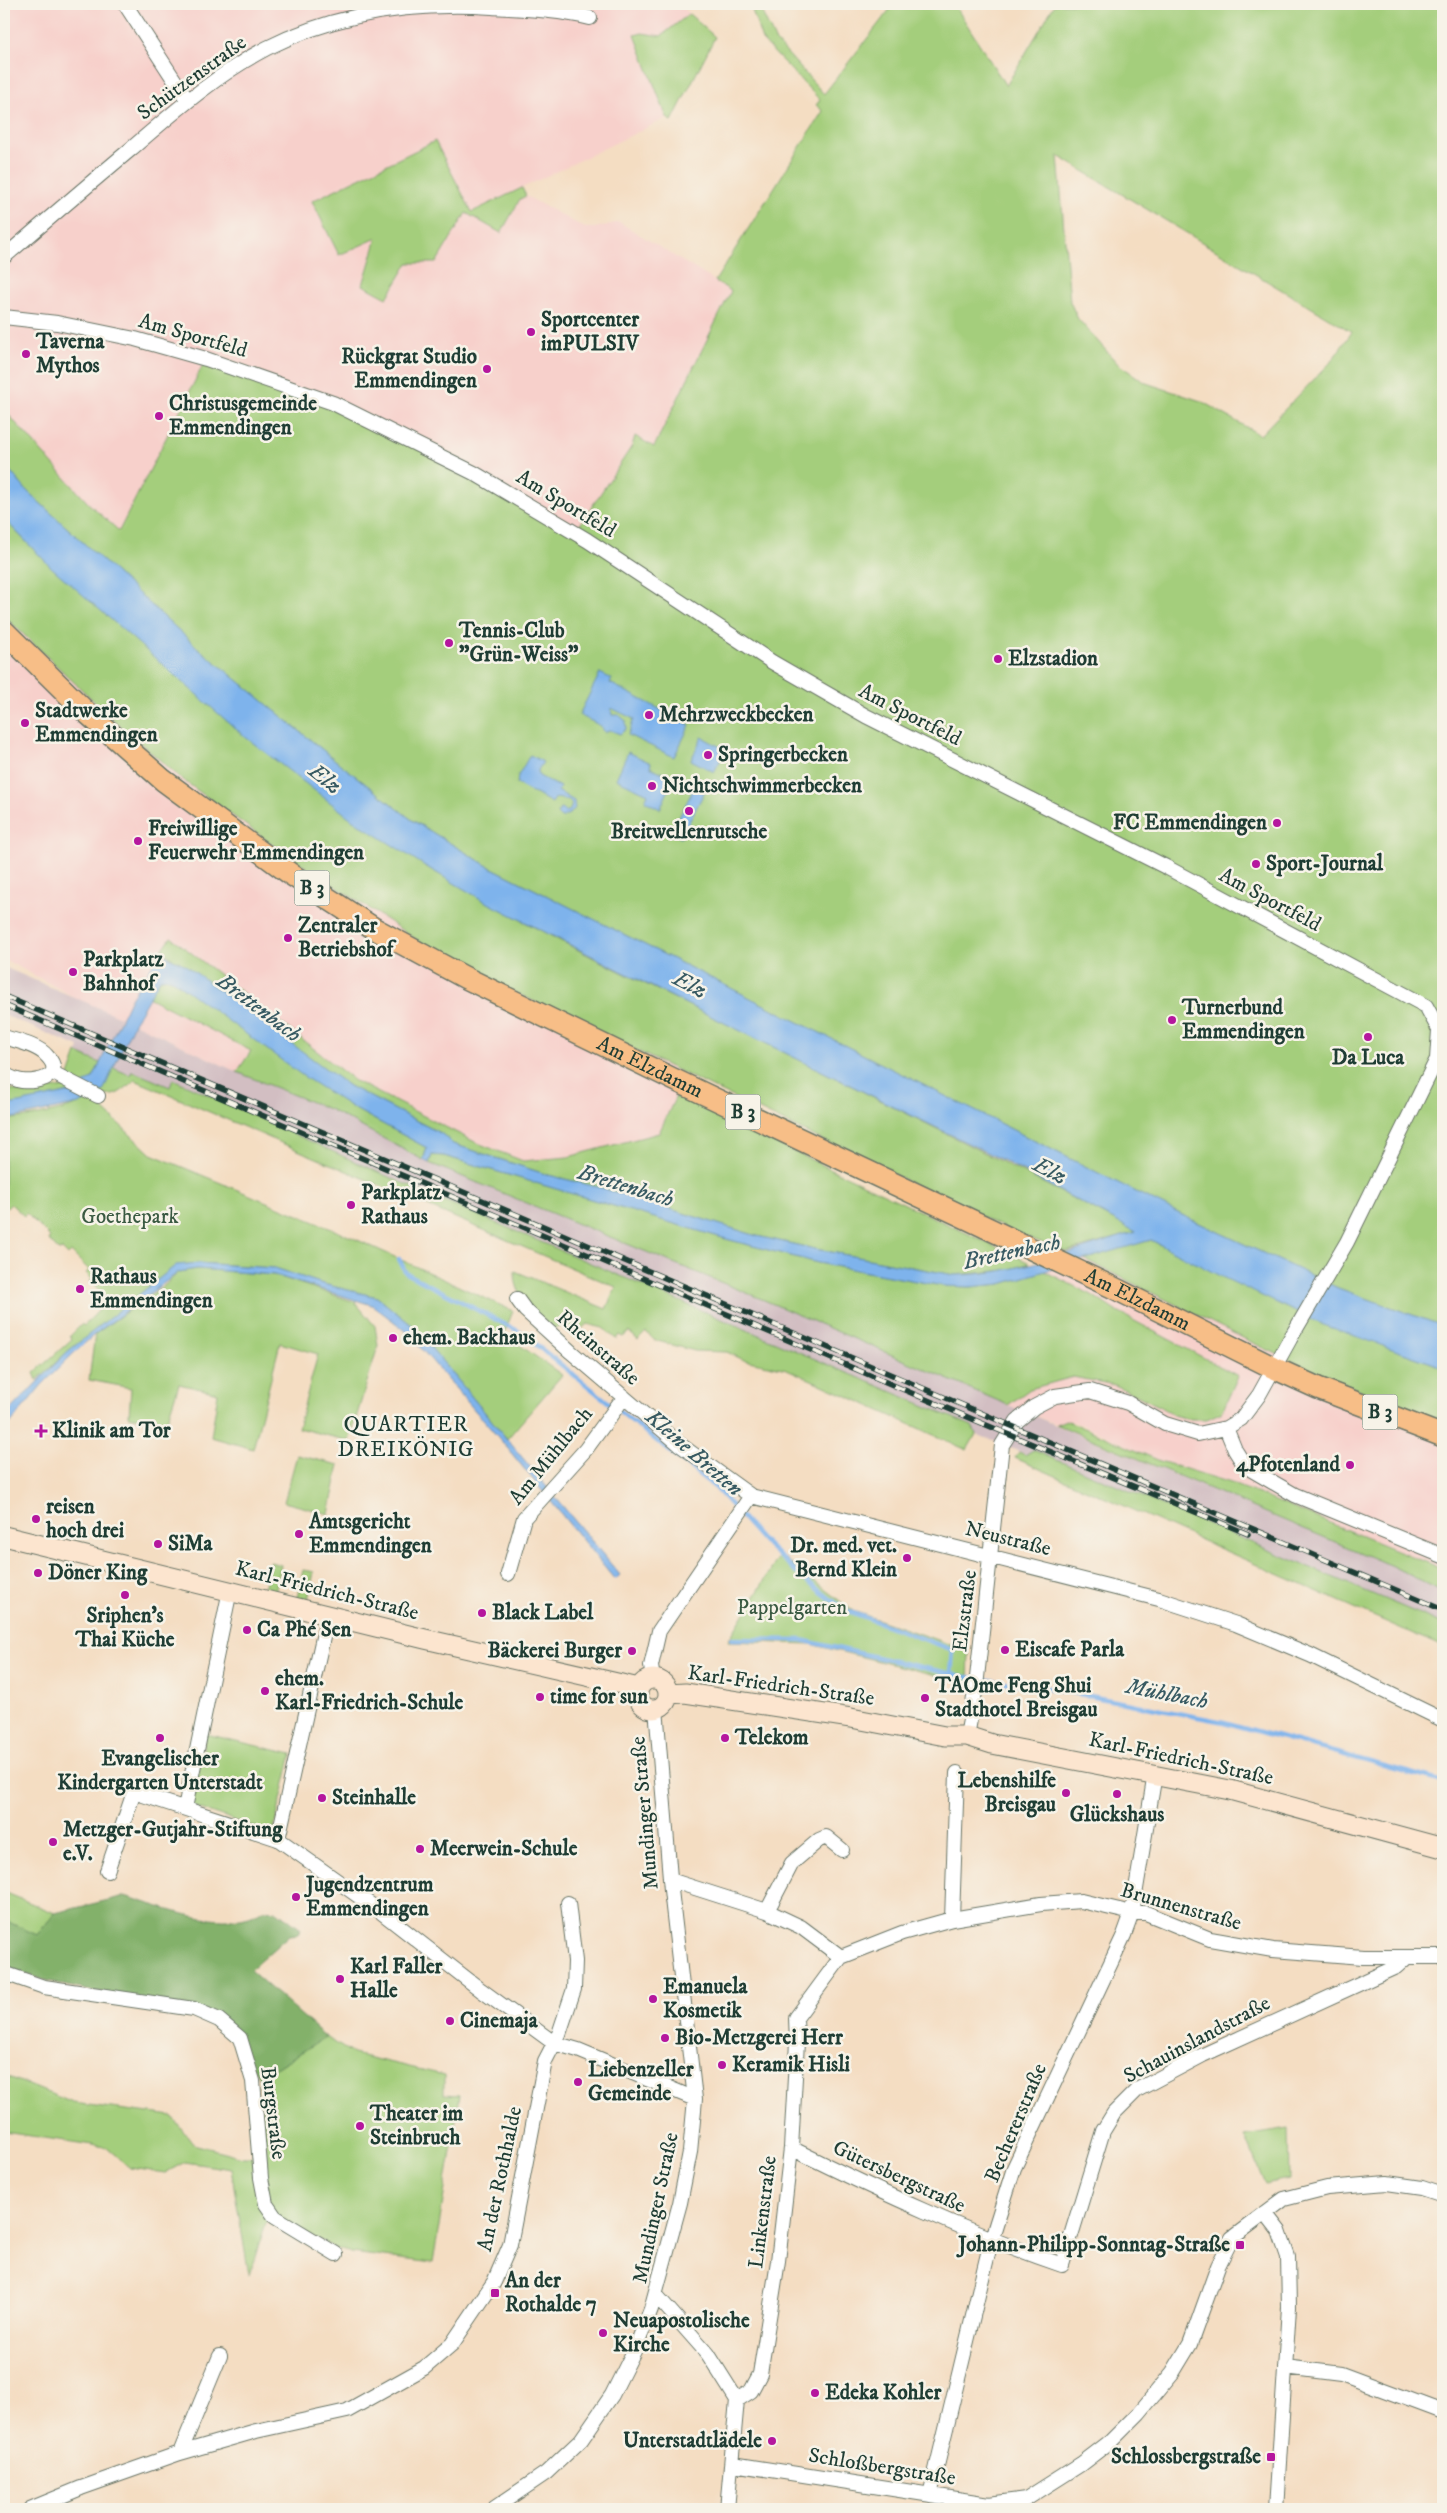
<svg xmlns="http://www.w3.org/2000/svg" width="1447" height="2513" font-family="'IM FELL DW Pica',serif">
<rect width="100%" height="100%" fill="#f7f3e8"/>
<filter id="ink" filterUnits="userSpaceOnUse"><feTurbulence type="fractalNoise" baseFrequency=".02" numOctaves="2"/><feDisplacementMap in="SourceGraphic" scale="10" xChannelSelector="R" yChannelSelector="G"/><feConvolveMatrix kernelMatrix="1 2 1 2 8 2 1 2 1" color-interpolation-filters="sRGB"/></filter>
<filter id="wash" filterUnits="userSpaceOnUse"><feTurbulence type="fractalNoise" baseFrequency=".0096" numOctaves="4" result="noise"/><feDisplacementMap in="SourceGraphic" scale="20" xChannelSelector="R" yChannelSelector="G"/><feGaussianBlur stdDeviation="1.12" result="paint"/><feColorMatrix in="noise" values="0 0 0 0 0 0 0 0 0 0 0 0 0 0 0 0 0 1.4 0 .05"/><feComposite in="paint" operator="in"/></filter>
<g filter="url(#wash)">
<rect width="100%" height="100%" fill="#f4ddc2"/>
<path fill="#f7d0cb" d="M4 4H680L689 14 667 32 661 36 642 33 635 35 667 118 472 212 435 141 377 238 387 298 408 263H436L466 212 501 233 520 199 526 196 585 228H595L619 222 731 291 654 448 635 436 632 446 575 532H119L88 503 4 410Z
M4 616 116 722 686 1076 659 1133 568 1157 523 1162 475 1142 355 1081 171 937 136 990 251 1052 237 1072 134 1023 85 1003 4 959Z
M1082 1258 1253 1343 1333 1380 1443 1421V1569L1231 1483 1160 1461 1074 1421 1066 1420 1056 1424 1008 1405 1030 1389 1073 1377 1115 1385 1157 1405 1173 1415 1188 1419H1207L1222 1412 1238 1376 1114 1310 1092 1295 1044 1271Z"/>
<path fill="#d2bec2" d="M4 967 134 1023 237 1072 331 1110 429 1163 764 1300 1008 1405 1392 1566 1443 1592V1624L976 1434 972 1426 391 1178 174 1079 170 1087 132 1071 130 1075 77 1053 79 1047 4 1015Z"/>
<path fill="#a4ce7b" stroke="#628658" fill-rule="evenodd" d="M750 4H758L775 40 824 94 894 4H954L1006 86 1055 4H1443V1326L1338 1288 1184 1216 486 865 412 820 340 764 198 648 27 491 4 464V410L88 503 119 531 206 359 333 403 575 532 632 446 635 436 654 447 731 291 715 281 823 111 816 105 820 100 762 40ZM1058 156 1352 332 1330 363 1260 435 1201 401 1146 383 1118 364 1078 319 1070 302Z
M689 14 715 37 672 121 667 118 635 35 642 33 661 36Z
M435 141 472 212 522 188 526 196 520 199 501 233 466 213 436 263H408L387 298 363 285 377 238 339 255 312 201Z
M4 519 51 567 425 866C531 929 643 983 753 1037 882 1101 1010 1165 1137 1232L1066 1252 1009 1230 446 959 286 854 183 780 116 722 4 616Z
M171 937 355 1081 475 1142 523 1161 568 1157 659 1133 676 1096 1030 1263 1008 1270 954 1275 815 1249 757 1236 602 1188 548 1175 453 1144 442 1134 349 1086 168 955 160 953Z
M170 978 353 1108 427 1148 423 1160 331 1110 237 1072 251 1051 148 997 161 979Z
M77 1053 100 1063C98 1067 96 1073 93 1077 83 1092 22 1106 4 1106V1088L23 1092 65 1087Z
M113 1068 130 1075 132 1071 170 1087 173 1079 391 1178 972 1426 976 1434 967 1450 787 1369 744 1360 727 1352 695 1351 654 1340 646 1332 638 1340 629 1332 623 1337 619 1335 616 1339 603 1328 587 1324 573 1336 562 1326 553 1329C535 1312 514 1298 515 1271L606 1309 616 1287 135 1080C122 1091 115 1099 98 1094Z
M89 1099 101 1107 151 1154 351 1237 513 1311 504 1334 562 1375 507 1439 413 1326 377 1297 323 1284 275 1268 198 1263 176 1266 67 1352 37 1380 34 1373 72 1339 70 1336 82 1324 84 1326 101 1308 100 1306 107 1298 90 1281 92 1279 86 1273 89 1270 71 1252 68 1255 62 1249 59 1251 48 1239 50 1237 26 1213 24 1216 11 1204 4 1211V1120C31 1117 65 1112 89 1099Z
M432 1155 444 1156 726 1239 818 1263 943 1286 970 1287 1001 1284 1044 1271 1092 1295 1114 1310 1238 1376 1222 1412 1207 1419H1188L1173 1415 1157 1405 1115 1385 1073 1377 1030 1389 1008 1405 764 1300 429 1163Z
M1151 1240C1245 1289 1343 1333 1443 1367V1421L1333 1380 1253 1343 1082 1258Z
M197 1269 274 1275 355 1302 375 1326 378 1346 349 1441 298 1428 318 1354 280 1343 253 1449 211 1437 218 1393 179 1384 166 1424 129 1416 131 1388 89 1380 95 1334 165 1285 179 1272Z
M1066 1420 1160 1461 1231 1483 1443 1569V1592L1392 1566 1056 1424Z
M1033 1450 1443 1624V1647L1015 1458 1019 1452 1025 1455Z
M297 1455 339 1465 329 1514 284 1502Z
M780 1555 853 1611 969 1651 968 1683 810 1644 728 1641Z
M270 1562 281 1565 275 1593 264 1590Z
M303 1570 314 1572 308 1600 297 1598Z
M206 1734 292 1754 273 1833 192 1806Z
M4 1892 55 1913 37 1935 4 1920Z
M326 2037 353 2054 444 2075V2094L460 2095 433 2263 352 2253 337 2249 275 2217 266 2223 249 2275 231 2169 185 2162 165 2173 130 2168 106 2147 4 2132V2075L73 2103 172 2116 193 2144 243 2157H267L259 2078Z
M1288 2129 1289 2179 1265 2184 1245 2136Z"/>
<path fill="#83b16b" stroke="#517750" d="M125 1896C161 1907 230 1935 263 1910L277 1911 301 1929 298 1934 289 1935 250 1970 326 2037 259 2078 218 2013C148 2000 70 1992 4 1967V1920L37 1935 55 1913Z"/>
<path fill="#7eb3ec" stroke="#4e7890" d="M4 464 27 491 198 648 340 764 412 820 486 865 1184 1216 1338 1288 1443 1326V1367L1321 1324 1220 1276 1151 1240 1001 1284 970 1287 943 1286 818 1263 726 1239 444 1156 432 1155 429 1163 423 1160 427 1148 353 1108 303 1076 170 978 160 979 134 1023 103 1091 79 1104 4 1120V1106L71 1092 93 1078 131 998 160 953 184 964 349 1086 442 1134 453 1144 548 1175 602 1188 757 1236 815 1249 954 1275C1016 1275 1077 1249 1136 1232L1004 1161 686 1004 486 902 425 866 353 820 244 736 51 567 4 519Z
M600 673 612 679 610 683 690 725 674 757 628 735 634 719 611 708 612 715H619L626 721V729L620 734 610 730 605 733 601 726 579 715Z
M702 737 726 750 714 772 691 760Z
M628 752 651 763 650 767 674 778 660 809 645 801 648 794 616 779Z
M530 755 543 762 538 770 539 776 560 787 558 791 574 801 575 808 571 813 561 818 557 814 561 808 566 812 570 810 572 804 569 800 555 798 552 803 517 784 518 776Z
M696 784 706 789 681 838 671 833Z
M198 1263 275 1268 323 1284 377 1297 413 1326 620 1575 615 1580 504 1444 405 1330 372 1305 274 1275 197 1269 179 1272 95 1334 74 1353 41 1386 4 1431V1416L67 1352 176 1265Z"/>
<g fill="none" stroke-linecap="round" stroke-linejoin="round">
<path stroke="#7eb3ec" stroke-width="4.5" d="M399 1259 406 1273 520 1332 716 1488 763 1541 804 1579 845 1610 953 1650 951 1674
M732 1639 801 1640 965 1677 1048 1688 1224 1722 1443 1782"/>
</g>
</g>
<g filter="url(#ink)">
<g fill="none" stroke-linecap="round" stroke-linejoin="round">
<g stroke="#6a7566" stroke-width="16">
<path id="street" d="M125 4 188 101
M4 257C46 221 88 185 131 149 174 112 217 74 267 48 337 13 415 2 492 7 525 9 558 10 590 18
M4 317 57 323 135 339 206 359 333 403 474 473 587 540 772 662 866 716 1166 867 1426 1006 1439 1030 1437 1059 1347 1242 1290 1339 1259 1395 1241 1419 1226 1428 1198 1434 1165 1424 1128 1403 1090 1391 1055 1396 1034 1407 1017 1421 1002 1445 976 1687 967 1736
M4 1037C16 1041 38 1045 47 1056 66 1076 38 1083 22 1081 15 1080 10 1077 4 1074
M53 1073 98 1096
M517 1299 525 1310 571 1352 679 1444 751 1496 1159 1599 1236 1624 1310 1655 1443 1720
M1226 1428 1235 1450 1245 1466 1295 1495 1443 1556
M508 1574 524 1518 586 1449 624 1397
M328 1615 278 1839 381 1912 481 1990 554 2043 578 2050 695 2099
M653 1679 651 1666 659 1631 751 1496
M185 1808 230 1590
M107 1871 134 1792 278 1839
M670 1880 767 1911 801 1927 841 1957
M767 1911 792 1863 819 1840 826 1837 842 1850
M952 1919 957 1773
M4 1973 44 1987 194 2009 219 2020 240 2038 253 2081 261 2178 266 2204 275 2217 336 2254
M791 2148C880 2192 968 2233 1062 2265L1103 2131 1114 2113 1137 2090 1203 2055 1396 1967 1406 1958
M1265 2213 1279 2231 1288 2257 1289 2307 1276 2509
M656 2295 708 2354 737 2400 727 2509
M1285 2367 1341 2374 1443 2412
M737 2400 751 2391 760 2374 778 2261 791 2148 797 2042 796 2018 841 1957 902 1933 952 1919 1041 1904 1081 1901 1132 1913H1146L1210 1939 1273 1950 1363 1957H1443
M180 2453 220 2356
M733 2464 989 2504 1026 2499 1081 2464 1111 2441 1139 2413 1173 2372 1190 2344 1218 2266 1232 2238 1284 2199 1327 2188 1387 2183 1422 2188 1443 2195
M930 2495 991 2241 1014 2168 1124 1935 1132 1913 1155 1774
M30 2509 81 2488 180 2453 256 2431 347 2411 424 2368 452 2344 494 2282 510 2245 545 2061 559 2034 574 1989 575 1961 568 1903
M493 2509 546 2473 581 2440 612 2395 636 2347 651 2309 680 2203 690 2152 695 2099 671 1890 656 1708"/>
</g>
<g stroke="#6a7566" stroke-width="21">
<path id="secondary" d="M4 1536 425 1639 639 1688
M638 1694a15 15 0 1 1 30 0a15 15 0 1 1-30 0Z
M668 1694 685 1693 851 1718 945 1736H967L992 1744 1230 1790 1443 1848"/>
</g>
<g stroke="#6a7566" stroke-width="24">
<g id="primary">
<path id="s1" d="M4 631 86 712 163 780 292 875 375 929 464 977 675 1080 1114 1288 1274 1368 1318 1388 1443 1436"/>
</g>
</g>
<use href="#street" stroke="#fff" stroke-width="14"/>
<use href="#secondary" stroke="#fce5cf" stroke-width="19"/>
<use href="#primary" stroke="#f7be87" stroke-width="21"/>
<g stroke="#1f3d34" stroke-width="5.5">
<path id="rail" d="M4 996 1443 1610
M4 1005 984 1424 1248 1534"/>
</g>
<use href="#rail" stroke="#f7f3e8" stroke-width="4" stroke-dasharray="11" stroke-linecap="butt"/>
</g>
</g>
<g fill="#b5179e" stroke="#f7f3e8" stroke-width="2">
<circle cx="531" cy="332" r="5"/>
<circle cx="26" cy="354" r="5"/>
<circle cx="487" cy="369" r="5"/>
<circle cx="159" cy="416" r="5"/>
<circle cx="449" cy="643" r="5"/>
<circle cx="998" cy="659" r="5"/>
<circle cx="649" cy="715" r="5"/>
<circle cx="25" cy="723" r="5"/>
<circle cx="708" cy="755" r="5"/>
<circle cx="652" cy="786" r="5"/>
<circle cx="689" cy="811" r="5"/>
<circle cx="1277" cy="823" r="5"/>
<circle cx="138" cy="841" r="5"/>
<circle cx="1256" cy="864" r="5"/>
<circle cx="288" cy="938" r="5"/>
<circle cx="73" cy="972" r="5"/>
<circle cx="1172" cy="1020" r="5"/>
<circle cx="1368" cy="1037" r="5"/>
<circle cx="351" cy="1205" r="5"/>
<circle cx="80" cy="1289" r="5"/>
<circle cx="393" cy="1338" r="5"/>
<path d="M38.5 1423.5h5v5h5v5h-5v5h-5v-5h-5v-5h5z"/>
<circle cx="1350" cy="1465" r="5"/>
<circle cx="36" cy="1519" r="5"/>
<circle cx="299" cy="1534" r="5"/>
<circle cx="158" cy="1544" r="5"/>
<circle cx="907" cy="1558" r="5"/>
<circle cx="38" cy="1573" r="5"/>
<circle cx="125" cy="1595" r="5"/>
<circle cx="482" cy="1613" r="5"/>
<circle cx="247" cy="1630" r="5"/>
<circle cx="1005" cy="1650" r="5"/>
<circle cx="632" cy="1651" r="5"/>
<circle cx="265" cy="1691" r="5"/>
<circle cx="540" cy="1697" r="5"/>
<circle cx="925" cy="1698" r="5"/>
<circle cx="160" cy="1738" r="5"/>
<circle cx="725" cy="1738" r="5"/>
<circle cx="1066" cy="1793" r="5"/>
<circle cx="1117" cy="1794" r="5"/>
<circle cx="322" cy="1798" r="5"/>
<circle cx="53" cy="1842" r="5"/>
<circle cx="420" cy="1849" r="5"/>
<circle cx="296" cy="1897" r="5"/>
<circle cx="340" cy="1979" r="5"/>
<circle cx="653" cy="1999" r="5"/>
<circle cx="450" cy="2021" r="5"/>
<circle cx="665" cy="2038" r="5"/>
<circle cx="722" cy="2065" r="5"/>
<circle cx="578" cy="2082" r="5"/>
<circle cx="360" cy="2126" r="5"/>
<rect x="1235" y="2240" width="10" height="10" rx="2.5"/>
<rect x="490" y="2288" width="10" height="10" rx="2.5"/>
<circle cx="603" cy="2333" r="5"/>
<circle cx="815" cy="2393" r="5"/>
<circle cx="772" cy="2441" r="5"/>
<rect x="1266" y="2452" width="10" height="10" rx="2.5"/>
</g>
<g text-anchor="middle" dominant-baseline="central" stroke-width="5" stroke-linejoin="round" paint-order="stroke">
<g fill="#f7f3e8" stroke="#60746a" stroke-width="1">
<rect x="294.5" y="870.5" width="35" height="35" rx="4"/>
<rect x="725.5" y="1094.5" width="35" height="35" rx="4"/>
<rect x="1362.5" y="1394.5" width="35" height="35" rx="4"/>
</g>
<g font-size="20" font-weight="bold" fill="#1f3d34">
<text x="312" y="888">B 3</text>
<text x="743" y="1112">B 3</text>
<text x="1380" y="1412">B 3</text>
</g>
<g font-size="21" fill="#1f3d34" stroke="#f7f3e8">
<text transform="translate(192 78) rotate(-36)">Schützenstraße</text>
<text transform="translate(193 336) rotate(16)">Am Sportfeld</text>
<text transform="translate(566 504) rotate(31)">Am Sportfeld</text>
<text transform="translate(910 715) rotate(27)">Am Sportfeld</text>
<text transform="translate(1270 900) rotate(28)">Am Sportfeld</text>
<text stroke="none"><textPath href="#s1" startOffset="785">Am Elzdamm</textPath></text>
<text stroke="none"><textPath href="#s1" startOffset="1325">Am Elzdamm</textPath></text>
<text transform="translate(598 1348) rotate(41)">Rheinstraße</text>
<text transform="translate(551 1456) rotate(-51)">Am Mühlbach</text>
<text transform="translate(1008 1539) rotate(14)">Neustraße</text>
<text transform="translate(327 1591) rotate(14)">Karl-Friedrich-Straße</text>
<text transform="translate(965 1611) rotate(-83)">Elzstraße</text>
<text transform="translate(781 1686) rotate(8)">Karl-Friedrich-Straße</text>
<text transform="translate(1181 1759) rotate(12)">Karl-Friedrich-Straße</text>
<text transform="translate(645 1813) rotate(-95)">Mundinger Straße</text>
<text transform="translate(1181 1907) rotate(16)">Brunnenstraße</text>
<text transform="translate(1197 2040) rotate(-28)">Schauinslandstraße</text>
<text transform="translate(273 2113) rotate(83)">Burgstraße</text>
<text transform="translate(1016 2123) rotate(-67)">Bechererstraße</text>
<text transform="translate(899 2177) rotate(25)">Gütersbergstraße</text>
<text transform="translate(500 2179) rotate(-78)">An der Rothhalde</text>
<text transform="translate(656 2208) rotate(-78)">Mundinger Straße</text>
<text transform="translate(763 2212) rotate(-83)">Linkenstraße</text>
<text transform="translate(882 2467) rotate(9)">Schloßbergstraße</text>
</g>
<g font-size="21" font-weight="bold" fill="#1f3d34" stroke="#f7f3e8" text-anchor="start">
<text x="541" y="320">Sportcenter<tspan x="541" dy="24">imPULSIV</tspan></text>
<text x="36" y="342">Taverna<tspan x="36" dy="24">Mythos</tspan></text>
<text x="477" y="357" text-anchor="end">Rückgrat Studio<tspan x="477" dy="24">Emmendingen</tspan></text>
<text x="169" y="404">Christusgemeinde<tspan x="169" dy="24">Emmendingen</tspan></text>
<text x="459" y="631">Tennis-Club<tspan x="459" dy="24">"Grün-Weiss"</tspan></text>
<text x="1008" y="659">Elzstadion</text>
<text x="35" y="711">Stadtwerke<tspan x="35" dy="24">Emmendingen</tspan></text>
<text x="659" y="715">Mehrzweckbecken</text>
<text x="718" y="755">Springerbecken</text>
<text x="662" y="786">Nichtschwimmerbecken</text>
<text x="1267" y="823" text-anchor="end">FC Emmendingen</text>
<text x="148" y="829">Freiwillige<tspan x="148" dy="24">Feuerwehr Emmendingen</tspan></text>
<text x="689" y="832" text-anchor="middle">Breitwellenrutsche</text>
<text x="1266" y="864">Sport-Journal</text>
<text x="298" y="926">Zentraler<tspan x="298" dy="24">Betriebshof</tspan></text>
<text x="83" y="960">Parkplatz<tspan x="83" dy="24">Bahnhof</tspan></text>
<text x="1182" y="1008">Turnerbund<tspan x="1182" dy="24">Emmendingen</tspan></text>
<text x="1368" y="1058" text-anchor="middle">Da Luca</text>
<text x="361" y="1193">Parkplatz<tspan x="361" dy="24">Rathaus</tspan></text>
<text x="90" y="1277">Rathaus<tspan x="90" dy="24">Emmendingen</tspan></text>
<text x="403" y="1338">ehem. Backhaus</text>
<text x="52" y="1431">Klinik am Tor</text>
<text x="1340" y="1465" text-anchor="end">4Pfotenland</text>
<text x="46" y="1507">reisen<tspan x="46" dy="24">hoch drei</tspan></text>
<text x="309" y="1522">Amtsgericht<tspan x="309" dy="24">Emmendingen</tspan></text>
<text x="168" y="1544">SiMa</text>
<text x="897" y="1546" text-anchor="end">Dr. med. vet.<tspan x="897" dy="24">Bernd Klein</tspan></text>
<text x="48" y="1573">Döner King</text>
<text x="492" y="1613">Black Label</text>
<text x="125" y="1616" text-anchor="middle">Sriphen's<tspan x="125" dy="24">Thai Küche</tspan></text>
<text x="257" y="1630">Ca Phé Sen</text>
<text x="1015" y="1650">Eiscafe Parla</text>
<text x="622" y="1651" text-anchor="end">Bäckerei Burger</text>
<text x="275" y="1679">ehem.<tspan x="275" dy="24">Karl-Friedrich-Schule</tspan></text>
<text x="935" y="1686">TAOme Feng Shui<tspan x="935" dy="24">Stadthotel Breisgau</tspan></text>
<text x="550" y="1697">time for sun</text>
<text x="735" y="1738">Telekom</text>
<text x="160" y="1759" text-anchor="middle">Evangelischer<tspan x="160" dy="24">Kindergarten Unterstadt</tspan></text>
<text x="1056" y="1781" text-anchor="end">Lebenshilfe<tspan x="1056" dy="24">Breisgau</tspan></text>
<text x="332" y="1798">Steinhalle</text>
<text x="1117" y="1815" text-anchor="middle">Glückshaus</text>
<text x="63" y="1830">Metzger-Gutjahr-Stiftung<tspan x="63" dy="24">e.V.</tspan></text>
<text x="430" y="1849">Meerwein-Schule</text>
<text x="306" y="1885">Jugendzentrum<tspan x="306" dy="24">Emmendingen</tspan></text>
<text x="350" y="1967">Karl Faller<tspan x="350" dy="24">Halle</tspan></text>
<text x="663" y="1987">Emanuela<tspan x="663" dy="24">Kosmetik</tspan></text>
<text x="460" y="2021">Cinemaja</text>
<text x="675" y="2038">Bio-Metzgerei Herr</text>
<text x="732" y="2065">Keramik Hisli</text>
<text x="588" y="2070">Liebenzeller<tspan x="588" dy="24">Gemeinde</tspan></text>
<text x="370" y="2114">Theater im<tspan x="370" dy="24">Steinbruch</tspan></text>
<text x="1230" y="2245" text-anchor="end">Johann-Philipp-Sonntag-Straße</text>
<text x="505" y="2281">An der<tspan x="505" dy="24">Rothalde 7</tspan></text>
<text x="613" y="2321">Neuapostolische<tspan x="613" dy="24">Kirche</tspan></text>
<text x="825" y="2393">Edeka Kohler</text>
<text x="762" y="2441" text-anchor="end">Unterstadtlädele</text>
<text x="1261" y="2457" text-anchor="end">Schlossbergstraße</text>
</g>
<g font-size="21" fill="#3a5a42" stroke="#f7f3e8">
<text x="130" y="1217">Goethepark</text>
<text x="792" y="1608">Pappelgarten</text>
</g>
<g font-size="22" font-style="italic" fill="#375a62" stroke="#f7f3e8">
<text transform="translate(325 779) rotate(38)">Elz</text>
<text transform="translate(690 985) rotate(27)">Elz</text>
<text transform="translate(259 1008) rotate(37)">Brettenbach</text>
<text transform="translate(1050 1171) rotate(27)">Elz</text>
<text transform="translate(626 1186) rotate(17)">Brettenbach</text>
<text transform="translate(1012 1252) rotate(-12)">Brettenbach</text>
<text transform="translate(694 1453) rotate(41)">Kleine Bretten</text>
<text transform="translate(1167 1694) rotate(11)">Mühlbach</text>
</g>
<g font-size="22" letter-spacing="1" fill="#1f3d34" stroke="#f7f3e8">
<text x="406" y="1424">QUARTIER<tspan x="406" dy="25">DREIKÖNIG</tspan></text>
</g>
</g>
<rect width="1447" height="2513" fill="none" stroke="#f7f3e8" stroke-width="20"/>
</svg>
